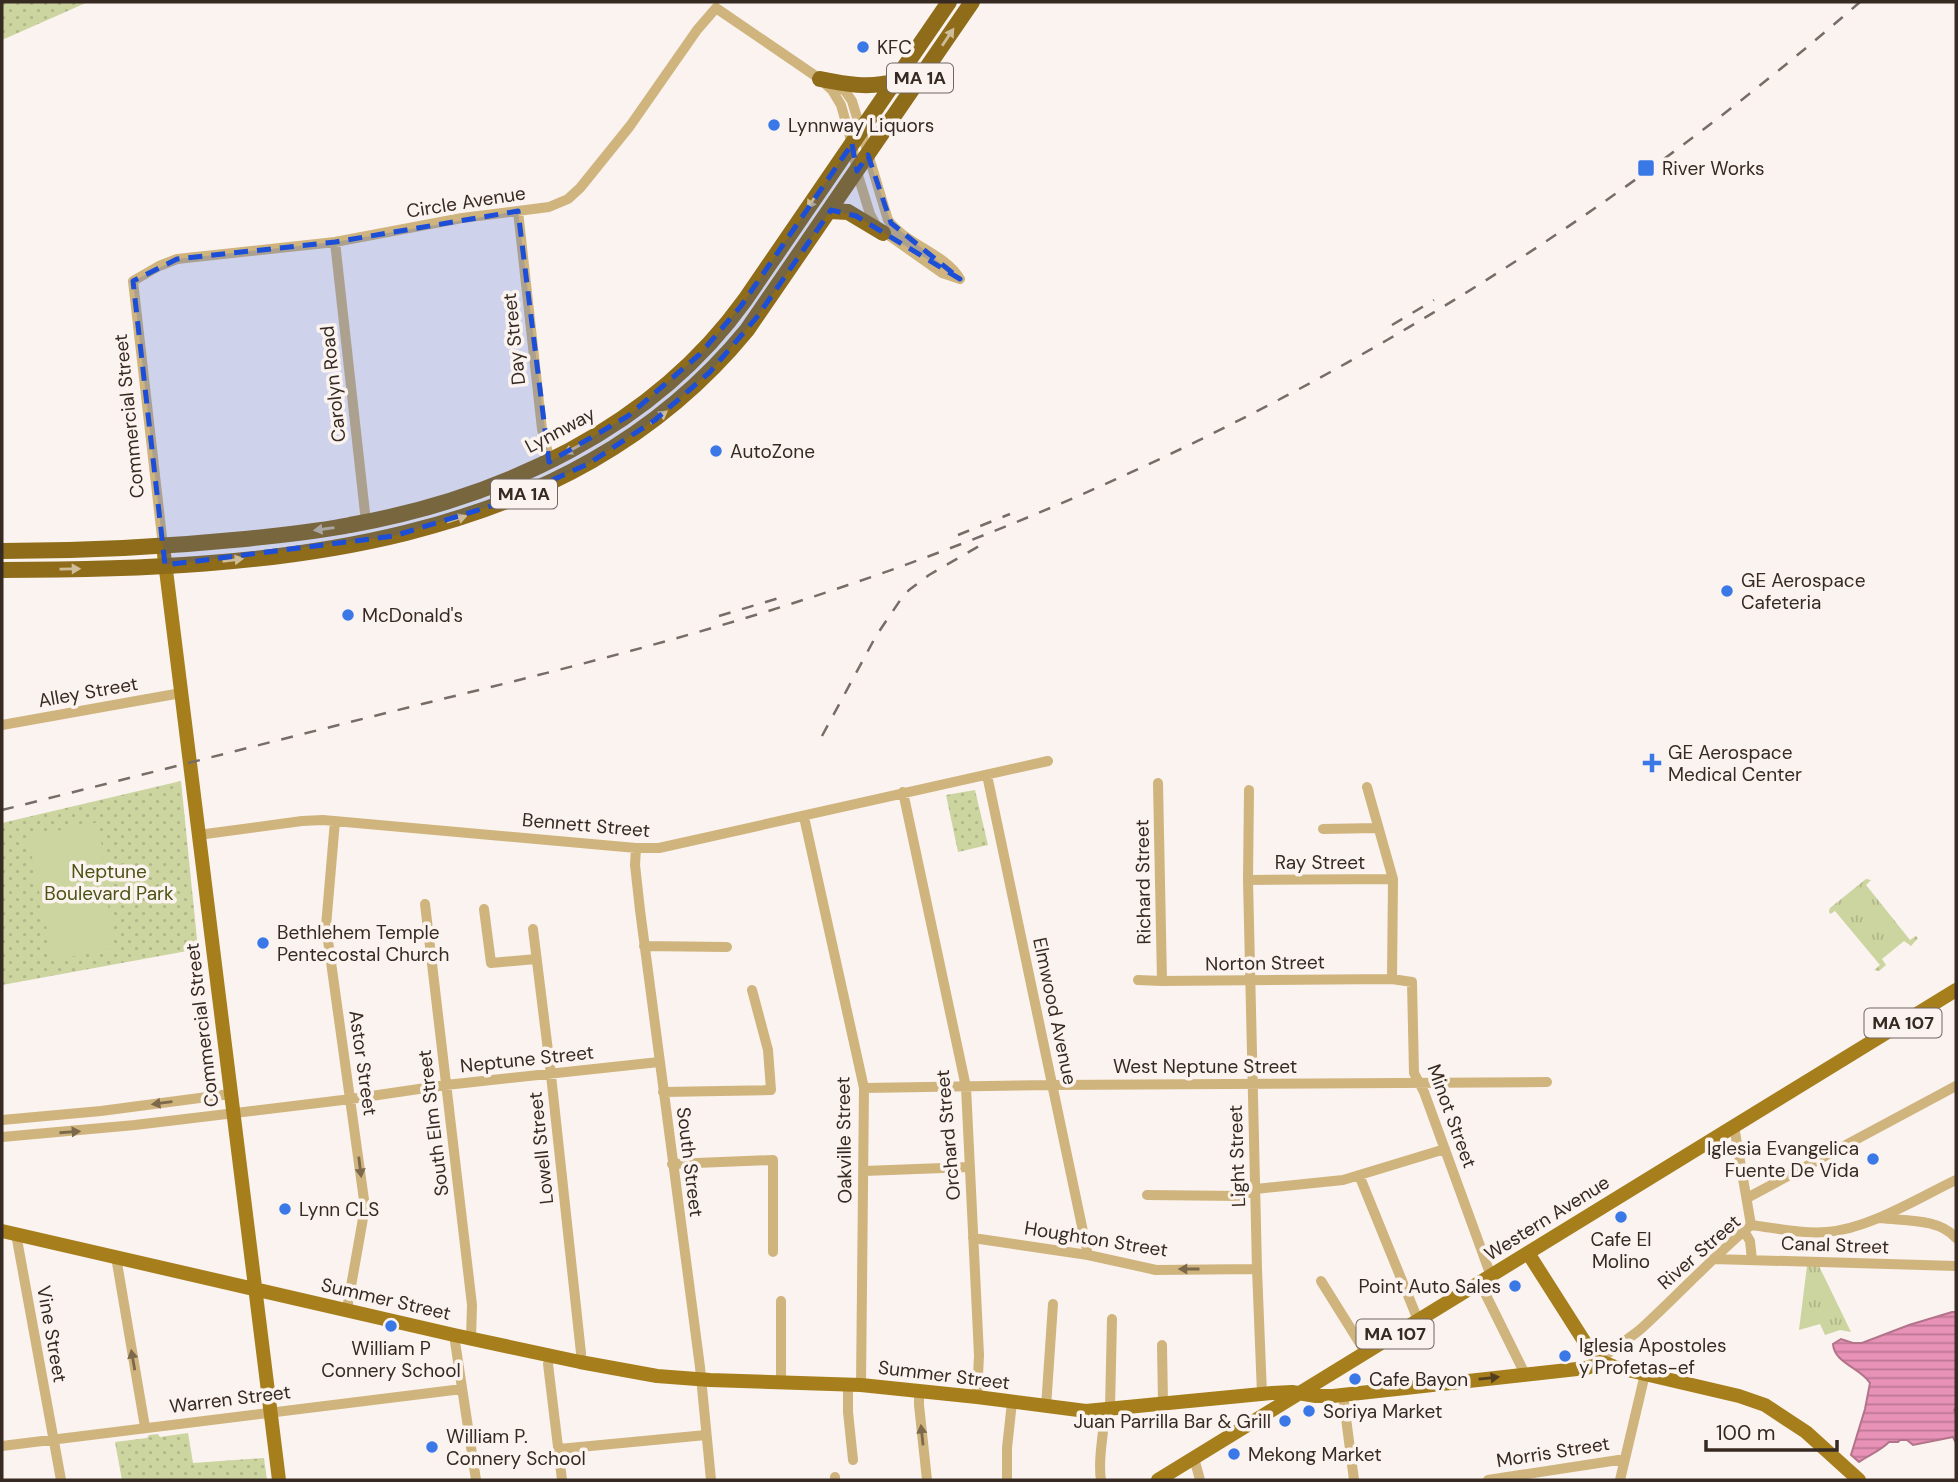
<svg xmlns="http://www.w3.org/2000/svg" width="1958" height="1482" font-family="'DM Sans',sans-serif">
<defs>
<pattern id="grass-tufts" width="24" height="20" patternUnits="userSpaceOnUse" patternTransform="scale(1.75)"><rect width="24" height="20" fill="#ccd49f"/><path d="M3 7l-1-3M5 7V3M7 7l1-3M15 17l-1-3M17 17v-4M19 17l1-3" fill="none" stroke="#b0b689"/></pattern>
<pattern id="park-dots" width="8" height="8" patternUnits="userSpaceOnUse" patternTransform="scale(1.75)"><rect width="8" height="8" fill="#ccd49f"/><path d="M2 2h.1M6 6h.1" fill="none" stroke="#b0b689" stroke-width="1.8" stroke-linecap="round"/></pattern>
<pattern id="water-rules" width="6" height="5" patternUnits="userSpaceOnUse" patternTransform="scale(1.75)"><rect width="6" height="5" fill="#e892b7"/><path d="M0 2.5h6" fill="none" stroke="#bd7794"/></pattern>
</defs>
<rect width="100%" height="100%" fill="#faf3ef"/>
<path fill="url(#grass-tufts)" d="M1866 879 1871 880 1866 885 1910 940 1916 936 1918 938 1911 946 1904 941 1882 959 1886 965 1879 971 1874 970 1880 965 1835 911 1830 914 1829 911 1830 908Z
M1807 1266H1819L1851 1332 1840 1330 1825 1335 1820 1324 1799 1330Z"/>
<path fill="url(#park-dots)" d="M2 2H88L2 40Z
M181 781 198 949 2 985V823Z
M975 790 988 845 958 852 946 795Z
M188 1433 193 1463 264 1458 267 1480H122L115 1442 147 1438 149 1435 158 1434 160 1437Z"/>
<path fill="#ccd49f" d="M99 822 113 949 53 960 28 837Z"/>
<path fill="url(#water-rules)" stroke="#b3738a" stroke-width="2" d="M1952 1312H1956V1407L1954 1410 1956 1414V1443L1953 1437 1913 1445 1907 1440H1900L1898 1442H1889C1880 1451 1869 1455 1859 1462L1851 1455 1865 1409 1870 1383C1861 1368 1834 1363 1833 1344L1841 1339 1853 1343H1862L1909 1325Z"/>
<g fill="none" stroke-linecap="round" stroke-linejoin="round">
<path stroke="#d0b47e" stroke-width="10" d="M835 85 845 91 852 101 888 220C906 245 945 253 960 279
M518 211 542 429 550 461
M335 242 366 522
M163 546 133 281 159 266 177 259 335 242 462 218 549 207 568 199 580 188 630 126 697 30 716 8 820 79 832 90 841 105 852 144 857 172 870 214 877 227 942 273 960 279
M2 725 181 693
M987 775 1088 1255
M1158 783 1162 981
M1367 787 1393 879 1392 979
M1249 790 1248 880 1257 1269 1262 1394
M903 792 966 1087 979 1355 977 1397
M804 817 864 1088 861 1385
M335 821 326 926 365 1207 347 1309
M1323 829 1377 828
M198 835 302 821 323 820 636 848H659L1048 761
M636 848 635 865 640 910 700 1367 711 1480
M1248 880 1393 879
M425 904 472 1305 471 1338
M484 909 491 963 536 959
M533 929 551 1075 581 1353 580 1362
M644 946 727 947
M1138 980 1162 981 1392 979 1412 982 1414 1073 1424 1092 1491 1276
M864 1088 1052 1085 1547 1082
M663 1092 771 1090 768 1050 752 990
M2 1120 101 1111 230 1094
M1734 1126 1751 1225
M2 1137 135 1125 351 1099 446 1085 659 1062
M672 1164 773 1160V1252
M864 1171 970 1167
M1359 1175 1418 1320
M1147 1195 1241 1196 1256 1189 1343 1180 1445 1149
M1747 1198 1956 1086
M1880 1218C1905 1221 1939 1218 1956 1238
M1744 1231 1750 1241 1752 1260
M16 1234 61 1480
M973 1238 1088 1255 1156 1270 1257 1269
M116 1257 145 1427
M1713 1259 1956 1266
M1321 1281 1366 1353
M1480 1283 1525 1374
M781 1301V1381
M454 1335 476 1480
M1162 1345 1163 1402
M551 1356 548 1364 562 1480
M1600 1361C1613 1347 1630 1339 1643 1327 1680 1293 1713 1257 1751 1225 1776 1228 1801 1234 1827 1232 1869 1229 1918 1198 1956 1180
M848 1384V1412L853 1460
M919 1390V1405L927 1480
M1343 1395 1354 1480
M1046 1407 1053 1304
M1110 1409 1112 1319
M2 1446 462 1389
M559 1449 706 1435
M1194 1458 1200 1480
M835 1477V1480
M1007 1480V1448L1012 1402
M1101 1480C1097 1457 1105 1434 1104 1410
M1488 1480 1625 1459
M1620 1480 1645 1374"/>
<path stroke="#a67e1c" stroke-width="14" d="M163 546 279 1480
M2 1231 454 1335 580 1362 657 1376 710 1380 861 1385 977 1397 1086 1411 1272 1393 1292 1392 1316 1396H1333L1586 1368 1593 1366 1600 1361
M1528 1253 1591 1352 1600 1361 1615 1367 1739 1396 1765 1405 1806 1432 1859 1480
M1158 1480 1956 990"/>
<path stroke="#8f6c1a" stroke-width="16" d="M820 79C845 84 870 89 895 81
M830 211 848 212 883 233
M2 551C83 551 164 547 245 539 280 535 316 532 350 525 502 498 653 428 745 300L949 2
M2 570C267 570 566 551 747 330L972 2"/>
<path stroke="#786d66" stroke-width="2.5" stroke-dasharray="12 12" stroke-linecap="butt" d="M1392 325 1434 300
M958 535 1010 514
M719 616 779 598
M822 736 876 636 901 599 909 590 929 575 981 545
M2 810C142 775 282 739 422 704 565 669 708 633 848 585 1219 459 1565 259 1860 2"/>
</g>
<defs><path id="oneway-solid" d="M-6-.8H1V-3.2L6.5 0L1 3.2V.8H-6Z" transform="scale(1.75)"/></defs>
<g fill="#cfbd9a">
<use href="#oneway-solid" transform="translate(948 37) rotate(-56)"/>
<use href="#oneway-solid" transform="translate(813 200) rotate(124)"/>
<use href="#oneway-solid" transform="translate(659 417) rotate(-37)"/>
<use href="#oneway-solid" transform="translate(573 449) rotate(152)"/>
<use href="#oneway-solid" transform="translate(457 519) rotate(-18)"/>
<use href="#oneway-solid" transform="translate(324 529) rotate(172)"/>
<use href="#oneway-solid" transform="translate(233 560) rotate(-7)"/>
<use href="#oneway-solid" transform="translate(70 569) rotate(-1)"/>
</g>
<g fill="#7c684b">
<use href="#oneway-solid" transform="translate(162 1103) rotate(173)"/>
<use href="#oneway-solid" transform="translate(70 1132) rotate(-4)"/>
<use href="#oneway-solid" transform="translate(360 1167) rotate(83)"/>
<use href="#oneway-solid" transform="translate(1189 1269) rotate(180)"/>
<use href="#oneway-solid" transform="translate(133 1360) rotate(-100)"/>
<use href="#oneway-solid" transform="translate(922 1435) rotate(-96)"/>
</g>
<use fill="#533f20" href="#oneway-solid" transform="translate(1489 1378) rotate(-6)"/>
<path fill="#1d4ed8" fill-opacity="0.2" stroke="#1d4ed8" stroke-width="5" stroke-dasharray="14 9" stroke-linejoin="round" d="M852 144 857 171 868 155 891 223 960 279 856 216 831 210 757 317 710 372 655 420 588 464 501 503 394 536 165 565 133 281 177 259 335 242 518 211 549 462 628 416 700 354 741 306Z"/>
<g fill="#3b78e7" stroke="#faf3ef" stroke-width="2.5">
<circle cx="863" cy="47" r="7"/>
<circle cx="774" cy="125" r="7"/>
<rect x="1637" y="159" width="18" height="18" rx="3.5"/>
<circle cx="716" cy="451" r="7"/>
<circle cx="1727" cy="591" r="7"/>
<circle cx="348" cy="615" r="7"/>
<path d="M1648.5 752.5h7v7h7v7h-7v7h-7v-7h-7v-7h7z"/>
<circle cx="263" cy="943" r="7"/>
<circle cx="1873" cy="1159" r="7"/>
<circle cx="285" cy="1209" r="7"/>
<circle cx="1621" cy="1217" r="7"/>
<circle cx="1515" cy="1286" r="7"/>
<circle cx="391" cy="1326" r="7"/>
<circle cx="1565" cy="1356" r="7"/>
<circle cx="1355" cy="1379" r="7"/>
<circle cx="1309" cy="1411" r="7"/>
<circle cx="1285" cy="1421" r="7"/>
<circle cx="432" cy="1447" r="7"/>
<circle cx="1234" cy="1454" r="7"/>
</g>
<g text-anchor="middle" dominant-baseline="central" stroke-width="7" stroke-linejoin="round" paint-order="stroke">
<g fill="#faf3ef" stroke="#726660" stroke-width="2">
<rect x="887" y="63.5" width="66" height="29" rx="5"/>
<rect x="491" y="479.5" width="66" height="29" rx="5"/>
<rect x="1864.5" y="1008.5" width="77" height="29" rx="5"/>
<rect x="1356.5" y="1319.5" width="77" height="29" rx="5"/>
</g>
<g font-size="18" font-weight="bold" fill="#372a22">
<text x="920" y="78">MA 1A</text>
<text x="524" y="494">MA 1A</text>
<text x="1903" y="1023">MA 107</text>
<text x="1395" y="1334">MA 107</text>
</g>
<g font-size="19" fill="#372a22" stroke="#faf3ef" text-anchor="start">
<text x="877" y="47">KFC</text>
<text x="788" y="125">Lynnway Liquors</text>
<text x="1662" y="168">River Works</text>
<text x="730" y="451">AutoZone</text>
<text x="1741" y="580">GE Aerospace<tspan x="1741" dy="22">Cafeteria</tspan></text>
<text x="362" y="615">McDonald's</text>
<text x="1668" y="752">GE Aerospace<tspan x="1668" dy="22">Medical Center</tspan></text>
<text x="277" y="932">Bethlehem Temple<tspan x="277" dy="22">Pentecostal Church</tspan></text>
<text x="1859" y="1148" text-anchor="end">Iglesia Evangelica<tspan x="1859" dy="22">Fuente De Vida</tspan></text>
<text x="299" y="1209">Lynn CLS</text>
<text x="1621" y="1239" text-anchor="middle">Cafe El<tspan x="1621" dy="22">Molino</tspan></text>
<text x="1501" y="1286" text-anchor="end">Point Auto Sales</text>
<text x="1579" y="1345">Iglesia Apostoles<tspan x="1579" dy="22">y Profetas-ef</tspan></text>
<text x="391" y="1348" text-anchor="middle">William P<tspan x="391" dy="22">Connery School</tspan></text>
<text x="1369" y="1379">Cafe Bayon</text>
<text x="1323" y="1411">Soriya Market</text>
<text x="1271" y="1421" text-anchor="end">Juan Parrilla Bar &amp; Grill</text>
<text x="446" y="1436">William P.<tspan x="446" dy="22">Connery School</tspan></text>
<text x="1248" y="1454">Mekong Market</text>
</g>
<g font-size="19" fill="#372a22" stroke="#faf3ef">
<text transform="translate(466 202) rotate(-9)">Circle Avenue</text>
<text transform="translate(514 339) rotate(-96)">Day Street</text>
<text transform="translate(333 384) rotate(-96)">Carolyn Road</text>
<text transform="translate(129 416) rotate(-96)">Commercial Street</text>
<text transform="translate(560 430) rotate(-28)">Lynnway</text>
<text transform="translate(88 692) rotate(-10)">Alley Street</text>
<text transform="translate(586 825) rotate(5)">Bennett Street</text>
<text x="1320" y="862">Ray Street</text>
<text transform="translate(1143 882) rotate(-91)">Richard Street</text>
<text transform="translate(1265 963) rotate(-1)">Norton Street</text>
<text transform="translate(1055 1011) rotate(78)">Elmwood Avenue</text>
<text transform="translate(202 1025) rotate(-97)">Commercial Street</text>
<text transform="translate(527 1059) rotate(-6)">Neptune Street</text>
<text transform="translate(363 1063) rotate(82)">Astor Street</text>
<text x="1205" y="1066">West Neptune Street</text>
<text transform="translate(1452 1116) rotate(70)">Minot Street</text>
<text transform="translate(433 1123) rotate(-97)">South Elm Street</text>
<text transform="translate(948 1135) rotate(-95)">Orchard Street</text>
<text transform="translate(844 1140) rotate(-91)">Oakville Street</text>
<text transform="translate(541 1148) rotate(-96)">Lowell Street</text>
<text transform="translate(1237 1156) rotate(-92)">Light Street</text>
<text transform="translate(690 1162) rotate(83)">South Street</text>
<text transform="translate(1547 1218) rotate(-32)">Western Avenue</text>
<text transform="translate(1096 1239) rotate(9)">Houghton Street</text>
<text transform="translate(1835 1245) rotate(2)">Canal Street</text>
<text transform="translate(1699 1252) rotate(-41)">River Street</text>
<text transform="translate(386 1299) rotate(13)">Summer Street</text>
<text transform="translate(52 1334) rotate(80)">Vine Street</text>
<text transform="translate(944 1375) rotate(7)">Summer Street</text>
<text transform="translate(230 1399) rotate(-7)">Warren Street</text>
<text transform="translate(1553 1452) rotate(-9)">Morris Street</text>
</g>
<g font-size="19" fill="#4d5312" stroke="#faf3ef">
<text x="109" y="871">Neptune<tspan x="109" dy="22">Boulevard Park</tspan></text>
</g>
</g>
<rect width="1958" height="1482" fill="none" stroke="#372a22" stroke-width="7"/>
<path d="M1706 1440v10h131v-10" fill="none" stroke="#372a22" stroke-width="3.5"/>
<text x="1716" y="1440" font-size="21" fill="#372a22" stroke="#faf3ef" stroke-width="5" paint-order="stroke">100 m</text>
</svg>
